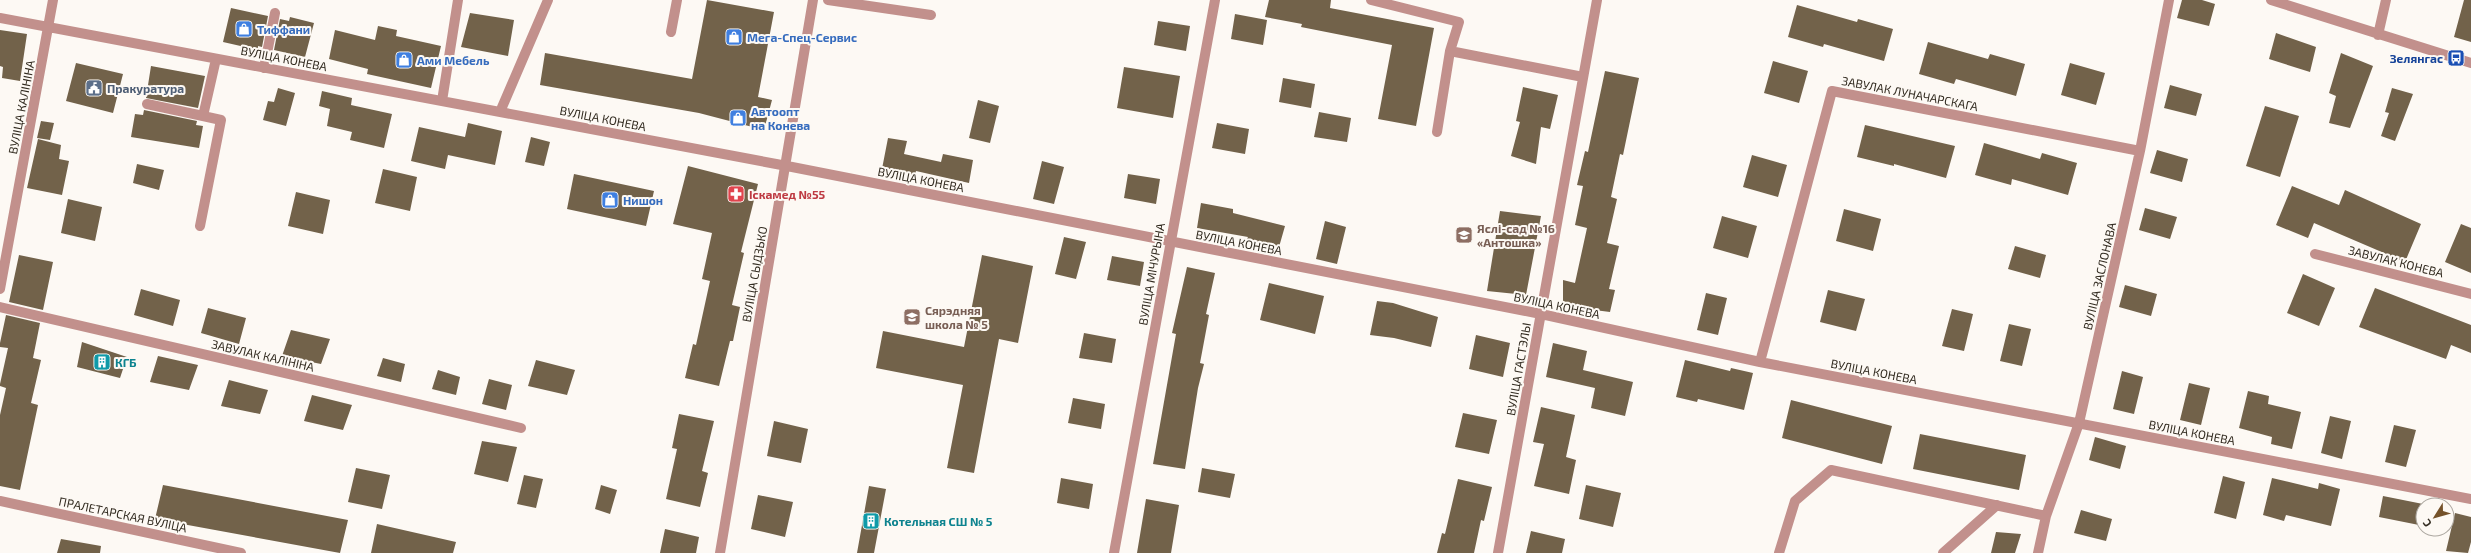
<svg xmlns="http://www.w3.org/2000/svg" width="2471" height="553" font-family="'Exo 2',sans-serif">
<rect width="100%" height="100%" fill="#fdf9f4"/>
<path fill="#72624a" d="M707 0 774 12 758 97 772 100 764 130 699 113 540 85 545 53 692 79Z
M1269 0H1331L1330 8 1434 28 1416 126 1378 119 1392 45 1301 27 1302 24 1265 17Z
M2182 0H2202L2215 4 2209 26 2177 18Z
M2464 0H2471V42L2454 37Z
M1797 5 1857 22 1858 19 1893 29 1884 61 1824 44 1823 47 1788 37Z
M231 8 268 16 262 47 258 46V50L223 42Z
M470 13 514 20 508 56 461 47Z
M1235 14 1267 20 1263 45 1231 39Z
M290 17 314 23 305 57 274 50 280 19 289 21Z
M1158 21 1190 26 1186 51 1154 45Z
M378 26 397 30 396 36 441 46 431 88 367 74 368 69 329 59 335 30 375 40Z
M0 30 27 34 20 81 2 78 3 67 0 66Z
M2276 33 2316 47 2310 72 2269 59Z
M1928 42 1988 59 1990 54 2025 64 2016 96 1956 79 1954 84 1919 74Z
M2341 53 2373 66 2350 128 2329 123 2336 96 2329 93Z
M1773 61 1808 71 1799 103 1764 93Z
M76 63 123 74 113 113 66 101Z
M2070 63 2105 73 2096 105 2061 95Z
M151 66 205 76 198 108 146 98Z
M1124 67 1180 76 1173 118 1117 108Z
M1605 71 1639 78 1623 155 1620 154 1611 197 1617 199 1607 243 1619 246 1609 289 1615 290 1610 312 1563 306V280L1575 283 1587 228 1575 225 1583 186 1577 185 1585 151 1588 152Z
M1283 78 1315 84 1311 108 1279 102Z
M2170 85 2202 94 2196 116 2164 108Z
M1523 87 1558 95 1550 129 1541 127 1536 164 1511 156 1520 122 1516 121Z
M278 88 295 93 286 126 263 120 268 101 274 102Z
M2392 88 2413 94 2395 141 2381 136 2389 113 2385 112Z
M322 91 352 98 351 105 392 114 384 148 350 140 352 132 327 126 330 109 319 106Z
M978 100 999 106 990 143 969 138Z
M2265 106 2299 116 2280 177 2246 166Z
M144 110 197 121 196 125 203 126 199 148 131 137 135 114 143 115Z
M1319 112 1351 118 1347 142 1314 137Z
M41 121 54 123 50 140 37 138Z
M468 123 502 131 495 165 448 155 445 169 411 161 419 127 465 137Z
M1217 123 1249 129 1245 154 1212 148Z
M1865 125 1955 146 1946 178 1894 164V166L1857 157Z
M531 137 550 142 544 166 525 162Z
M888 138 907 141 904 154 941 162 943 154 973 160 969 183 916 171 914 180 881 174Z
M38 139 61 145 59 159 69 161 62 195 27 188Z
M1984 143 2040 159 2042 153 2077 163 2068 195 2012 179 2011 185 1975 175Z
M2157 150 2188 159 2182 182 2150 173Z
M1752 155 1787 165 1778 197 1743 187Z
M1042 161 1064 167 1054 204 1033 199Z
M137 164 164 170 159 190 133 183Z
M688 166 758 184 741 252 744 253 732 305 740 307 733 341H730L719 386 685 378 693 344 696 345 710 281 702 279 712 233 673 224Z
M383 169 417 177 410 211 375 203Z
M574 174 654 191 646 226 567 209Z
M1128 174 1160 179 1156 204 1124 198Z
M2292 186 2339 205 2345 190 2421 224 2405 262 2314 223 2308 238 2276 225Z
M296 192 330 200 323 234 288 226Z
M68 199 102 207 95 241 61 233Z
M1201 203 1233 209V213L1285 226 1279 247 1247 239 1248 237 1197 228Z
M2145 208 2177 217 2170 239 2139 230Z
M1844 209 1881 219 1873 251 1836 241Z
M1500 211 1541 216 1526 295 1487 291Z
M1722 216 1757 226 1748 258 1713 248Z
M1325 221 1346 227 1337 264 1316 259Z
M2461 224 2471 228V273L2445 262Z
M1064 237 1086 242 1076 279 1055 274Z
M2015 246 2046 255 2040 278 2008 269Z
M19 255 53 262 43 310 9 302Z
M982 255 1033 266 1018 343 999 339 974 473 947 468 963 385 876 368 883 331 964 347Z
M1112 256 1144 262 1140 286 1107 280Z
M1187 267 1215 273 1206 314 1209 315 1200 363 1204 364 1198 388 1185 469 1153 464 1176 334 1172 333Z
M2303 274 2335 288 2319 326 2287 313Z
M1269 283 1324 296 1315 334 1260 320Z
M2125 285 2157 294 2151 316 2119 307Z
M2375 288 2471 325V353L2451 345 2446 359 2359 327Z
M141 289 180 300 173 326 134 315Z
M1828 290 1865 299 1856 331 1820 322Z
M1706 293 1727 298 1718 335 1697 330Z
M1377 301 1393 303 1438 317 1431 347 1394 338 1370 335Z
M208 308 246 318 239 344 201 333Z
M1952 309 1973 314 1964 351 1942 346Z
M6 315 40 323 33 358 41 360 31 403 38 405 20 490 0 486V415L6 388 0 386V384L8 348 0 347V343Z
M2009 324 2031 329 2022 366 2000 361Z
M291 330 330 339 321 364 282 356Z
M1084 333 1116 339 1112 363 1079 358Z
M1476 335 1510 343 1503 377 1469 369Z
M82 342 127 357 120 378 77 367Z
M1553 343 1587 351 1583 370 1633 382 1625 416 1591 408 1595 388 1546 377Z
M158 356 198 365 189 390 150 382Z
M383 358 405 364 401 382 377 376Z
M536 360 575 370 567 395 528 386Z
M1685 360 1730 371 1731 368 1753 373 1744 410 1698 399 1697 402 1676 397Z
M438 370 460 377 456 395 432 389Z
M2122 371 2143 377 2134 414 2113 409Z
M489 379 512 385 506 410 482 404Z
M229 380 268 390 260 414 221 406Z
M2189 383 2210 388 2201 425 2180 420Z
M2248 391 2269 396 2268 404 2301 412 2292 449 2271 444 2272 437 2239 428Z
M312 395 352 405 343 430 304 421Z
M1073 398 1105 404 1101 429 1068 423Z
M1791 400 1892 426 1882 464 1782 438Z
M1541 407 1575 415 1566 457 1576 460 1569 494 1534 486 1544 444 1533 442Z
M1463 413 1497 420 1489 454 1455 447Z
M679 414 714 421 702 471 708 473 700 507 666 499 677 449 672 448Z
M2330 416 2351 421 2342 459 2321 453Z
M774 421 808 429 801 463 767 456Z
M2394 425 2416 430 2406 467 2385 462Z
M1920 434 2026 455 2019 490 1913 469Z
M2095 437 2126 446 2120 469 2089 460Z
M482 441 517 447 508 482 474 474Z
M356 468 390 475 382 509 348 502Z
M1202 468 1235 474 1230 498 1198 492Z
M524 475 543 479 536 508 517 504Z
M2223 476 2245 482 2236 519 2214 513Z
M1061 478 1093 484 1089 509 1057 503Z
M2272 478 2318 489 2319 483 2340 489 2331 526 2286 515 2284 521 2263 515Z
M1458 479 1492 487 1484 521 1481 520 1474 553H1437L1442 533 1445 534Z
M163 485 348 520 340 553 155 519Z
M601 485 617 490 610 514 595 509Z
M1586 485 1621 493 1613 527 1579 519Z
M869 486 886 489 874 553H857Z
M758 495 793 502 785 537 751 529Z
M2383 496 2423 504 2419 525 2379 517Z
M1146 499 1179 505 1171 553H1137Z
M2081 510 2112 519 2106 541 2074 533Z
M2455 513 2471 517V542L2468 553 2446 551Z
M377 524 456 542 453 553H371Z
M665 529 699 537 696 553H660Z
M1531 531 1565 539 1562 553H1526Z
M1996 532 2021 534 2015 553H1991Z
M61 539 101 546 100 553H57Z"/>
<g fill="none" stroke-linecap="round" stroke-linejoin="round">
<path stroke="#c2908c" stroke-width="10" d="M828 0 931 15
M1371 0 1459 22 1450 51
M2271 0 2471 63
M0 18 787 166 1541 314 1760 362 2471 499
M671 32 677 0
M2378 35 2386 0
M264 68 275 13
M442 101 458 0
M147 104 203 116 216 59
M500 112 548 0
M1437 132 1450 51 1583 77
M200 226 221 120 203 116
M2315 254 2471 294
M0 289 53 0
M0 307 521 428
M1760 362 1832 91 2140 151
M0 501 241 553
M720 553 813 0
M1114 553 1215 0
M1498 553 1597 0
M1779 553 1795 501 1831 470 2046 516
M1943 553 1997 505
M2038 553 2046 516 2079 423 2140 151 2169 0"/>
</g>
<defs>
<g id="shop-square" transform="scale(0.9)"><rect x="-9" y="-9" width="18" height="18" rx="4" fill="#3f7fe0" stroke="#fdf9f4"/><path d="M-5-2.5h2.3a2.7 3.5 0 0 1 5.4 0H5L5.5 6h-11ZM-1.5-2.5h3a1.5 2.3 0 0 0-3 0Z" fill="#fff"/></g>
<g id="bus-square" transform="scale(0.9)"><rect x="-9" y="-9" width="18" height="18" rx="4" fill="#1a4fb4" stroke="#fdf9f4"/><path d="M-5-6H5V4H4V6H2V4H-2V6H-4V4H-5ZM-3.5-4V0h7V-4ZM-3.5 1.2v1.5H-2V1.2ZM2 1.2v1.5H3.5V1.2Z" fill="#fff"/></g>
<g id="civic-square" transform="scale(0.9)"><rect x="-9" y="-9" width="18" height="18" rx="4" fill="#5c6f8a" stroke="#fdf9f4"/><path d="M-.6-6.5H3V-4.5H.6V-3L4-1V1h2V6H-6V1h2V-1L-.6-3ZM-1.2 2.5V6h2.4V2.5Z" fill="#fff"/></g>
<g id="pharmacy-square" transform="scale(0.9)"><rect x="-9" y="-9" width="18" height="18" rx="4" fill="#e0444e" stroke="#fdf9f4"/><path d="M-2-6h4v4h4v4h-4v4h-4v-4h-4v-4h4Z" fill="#fff"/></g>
<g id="school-square" transform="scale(0.9)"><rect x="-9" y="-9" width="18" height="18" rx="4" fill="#8d6e63" stroke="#fdf9f4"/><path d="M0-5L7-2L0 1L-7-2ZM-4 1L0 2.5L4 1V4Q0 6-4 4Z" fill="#fff"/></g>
<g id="building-square" transform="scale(0.9)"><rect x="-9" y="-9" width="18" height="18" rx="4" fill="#0f9aa8" stroke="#fdf9f4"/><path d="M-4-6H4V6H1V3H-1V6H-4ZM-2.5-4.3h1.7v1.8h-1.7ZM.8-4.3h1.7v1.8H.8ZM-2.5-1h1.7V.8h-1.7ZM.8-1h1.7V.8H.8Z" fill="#fff"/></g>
</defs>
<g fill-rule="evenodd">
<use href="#shop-square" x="244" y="29"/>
<use href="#shop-square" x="734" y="37"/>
<use href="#bus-square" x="2456" y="58"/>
<use href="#shop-square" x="404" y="60"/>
<use href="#civic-square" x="94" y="88"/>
<use href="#shop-square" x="738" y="118"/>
<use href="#pharmacy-square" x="736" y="194"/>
<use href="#shop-square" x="610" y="200"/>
<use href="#school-square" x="1464" y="235"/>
<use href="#school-square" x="912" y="317"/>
<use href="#building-square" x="102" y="362"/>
<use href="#building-square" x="871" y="521"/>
</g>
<g text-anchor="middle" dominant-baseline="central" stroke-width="4" stroke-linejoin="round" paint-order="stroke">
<g font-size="12" font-weight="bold" fill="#366cbe" stroke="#fdf9f4" text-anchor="start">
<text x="257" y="29">Тиффани</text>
<text x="747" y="37">Мега-Спец-Сервис</text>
<text x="417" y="60">Ами Мебель</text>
<text x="751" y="111">Автоопт<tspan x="751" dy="14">на Конева</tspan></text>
<text x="623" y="200">Нишон</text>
</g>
<g font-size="12" fill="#332c21" stroke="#fdf9f4">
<text transform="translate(284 58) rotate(11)">ВУЛІЦА КОНЕВА</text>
<text transform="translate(1910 93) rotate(11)">ЗАВУЛАК ЛУНАЧАРСКАГА</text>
<text transform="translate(21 107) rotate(-79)">ВУЛІЦА КАЛІНІНА</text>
<text transform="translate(603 118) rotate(11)">ВУЛІЦА КОНЕВА</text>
<text transform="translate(921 179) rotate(11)">ВУЛІЦА КОНЕВА</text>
<text transform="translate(1239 242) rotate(11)">ВУЛІЦА КОНЕВА</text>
<text transform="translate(2396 261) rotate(14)">ЗАВУЛАК КОНЕВА</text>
<text transform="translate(754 274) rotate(-80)">ВУЛІЦА СЫДЗЬКО</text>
<text transform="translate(1151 274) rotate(-80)">ВУЛІЦА МІЧУРЫНА</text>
<text transform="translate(2099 276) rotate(-77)">ВУЛІЦА ЗАСЛОНАВА</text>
<text transform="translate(1557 305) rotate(12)">ВУЛІЦА КОНЕВА</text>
<text transform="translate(263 355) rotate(13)">ЗАВУЛАК КАЛІНІНА</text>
<text transform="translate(1518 369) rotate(-80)">ВУЛІЦА ГАСТЭЛЫ</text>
<text transform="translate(1874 371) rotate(11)">ВУЛІЦА КОНЕВА</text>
<text transform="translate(2192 432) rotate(11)">ВУЛІЦА КОНЕВА</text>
<text transform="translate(123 514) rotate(12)">ПРАЛЕТАРСКАЯ ВУЛІЦА</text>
</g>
<g font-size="12" font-weight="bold" fill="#164399" stroke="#fdf9f4" text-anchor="end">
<text x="2443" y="58">Зелянгас</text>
</g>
<g font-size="12" font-weight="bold" fill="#4e5e75" stroke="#fdf9f4" text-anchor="start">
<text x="107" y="88">Пракуратура</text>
</g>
<g font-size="12" font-weight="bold" fill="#be3a42" stroke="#fdf9f4" text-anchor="start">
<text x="749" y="194">Іскамед №55</text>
</g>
<g font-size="12" font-weight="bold" fill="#785e54" stroke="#fdf9f4" text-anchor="start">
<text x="1477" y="228">Яслі-сад №16<tspan x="1477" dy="14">«Антошка»</tspan></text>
<text x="925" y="310">Сярэдняя<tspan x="925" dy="14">школа № 5</tspan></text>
</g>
<g font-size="12" font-weight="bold" fill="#0d838f" stroke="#fdf9f4" text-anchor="start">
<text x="115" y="362">КГБ</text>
<text x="884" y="521">Котельная СШ № 5</text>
</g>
</g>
<g transform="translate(2435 517) rotate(233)"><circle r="19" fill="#fdf9f4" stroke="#aca7a0"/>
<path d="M0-3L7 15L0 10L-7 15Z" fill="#75522a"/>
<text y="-6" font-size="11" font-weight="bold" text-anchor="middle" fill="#332c21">С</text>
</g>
</svg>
